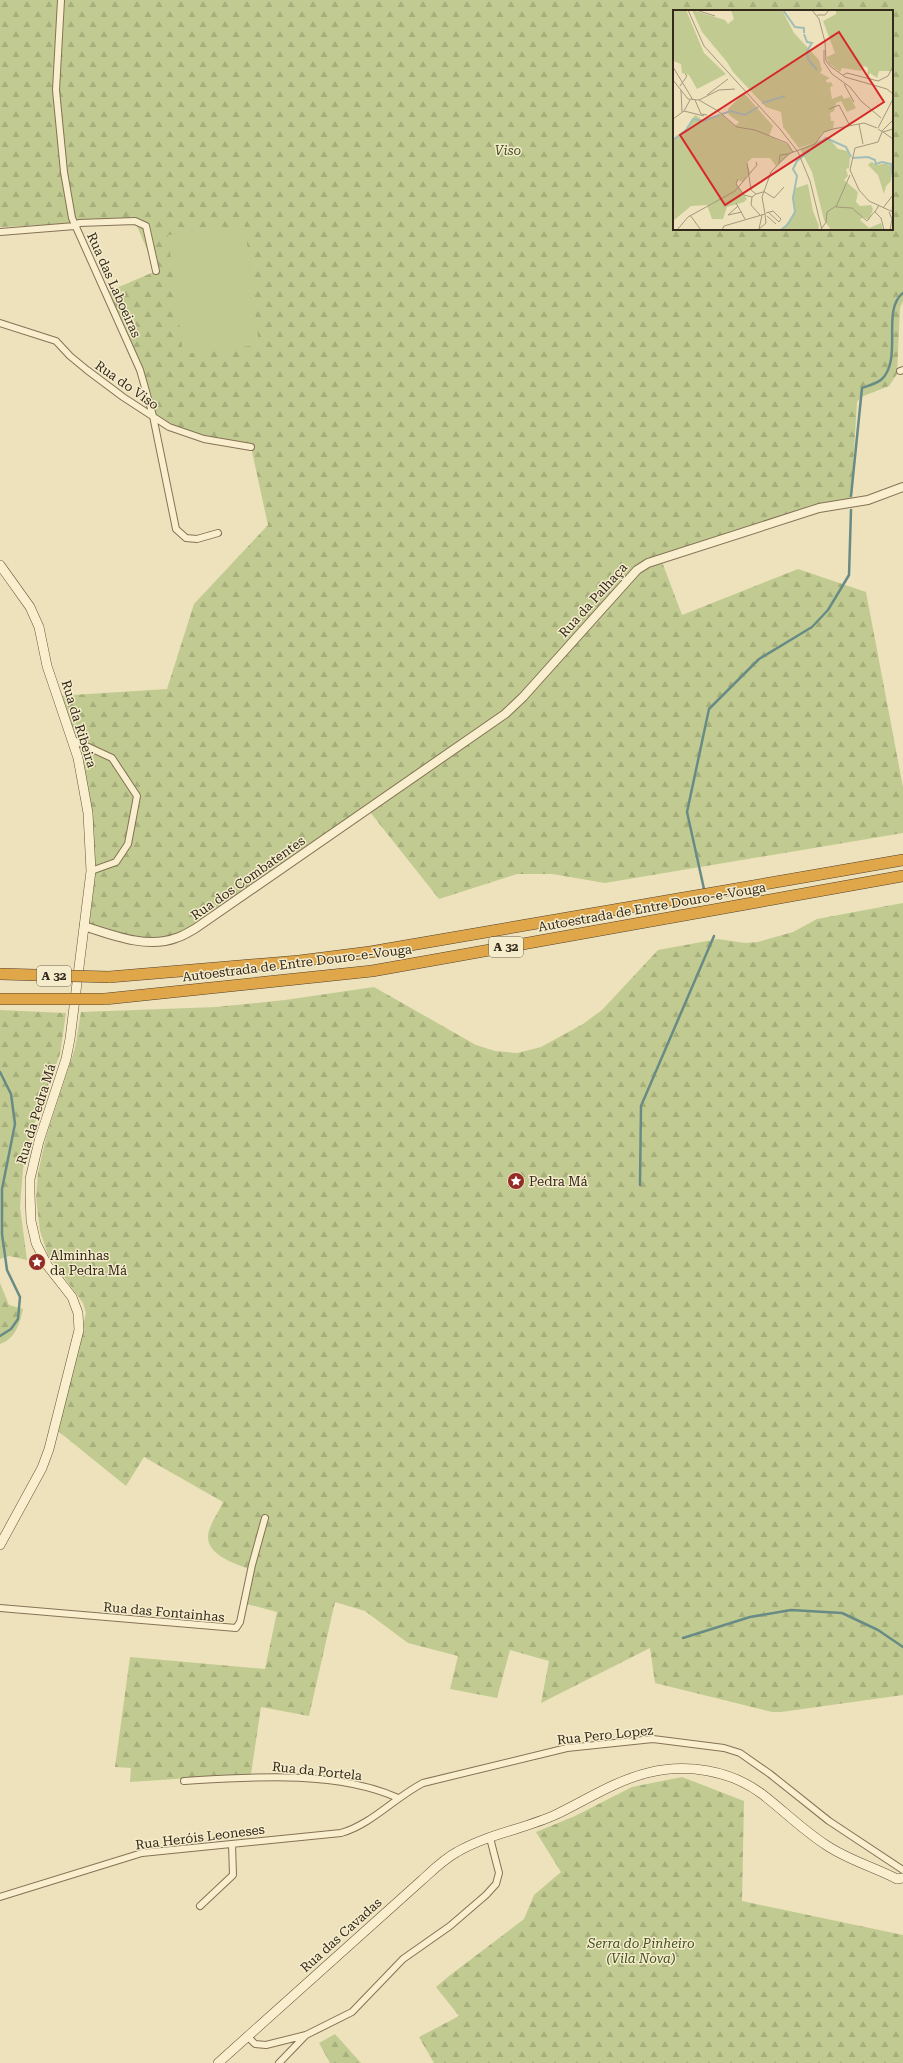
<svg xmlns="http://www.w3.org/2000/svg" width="903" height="2063" font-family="'Roboto Serif',serif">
<defs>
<pattern id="forest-firs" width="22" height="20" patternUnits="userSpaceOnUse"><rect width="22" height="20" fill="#c1cb91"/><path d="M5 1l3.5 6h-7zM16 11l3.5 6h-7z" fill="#a6ae7c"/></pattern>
</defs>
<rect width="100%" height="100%" fill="#ede2bc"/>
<path fill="url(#forest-firs)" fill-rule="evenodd" d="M0 0H903V301L900 308 897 374 889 386 861 397 857 402 851 500 812 505 661 559 682 615 798 569 866 592 903 787V833L605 883 552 874H517L439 899 366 807 196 928 150 942 84 926 91 871 78 758 57 696 167 689 194 604 268 525 251 447C216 441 183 436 153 416L140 370 105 293 156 271 135 221 0 227ZM674 11H892V229H674Z
M903 903V1695L781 1712H772L655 1683 650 1648 541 1703 549 1661 510 1650 497 1698 450 1689 458 1656 408 1643 365 1611 335 1602 309 1716 261 1707 251 1774 130 1782 131 1768 115 1767 130 1657 265 1669 277 1612 247 1604 254 1571C240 1565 208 1557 208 1537 208 1526 219 1512 223 1502L144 1457 126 1486 58 1431 86 1313 83 1303 48 1255 40 1231 36 1197 38 1173 46 1137 75 1048 81 1012 216 1007 285 1000 374 987 476 1045 495 1051 517 1053 541 1047 583 1024 602 1010 658 950 718 939 745 943 758 942 793 932 817 919Z
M0 1010 66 1013 60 1054 34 1125 23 1169 20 1207 27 1260 9 1256 0 1259Z
M0 1283 9 1305 23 1309C19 1325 16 1338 0 1344Z
M682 1777 744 1801 742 1901 903 1935V2063H434L419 2037 459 2016 436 1987 449 1976 524 1919 534 1895 561 1872 536 1832 575 1816 632 1787Z
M335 2034 361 2063H330L319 2043Z"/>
<path fill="#c1cb91" d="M245 226 259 345 183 354 168 235Z"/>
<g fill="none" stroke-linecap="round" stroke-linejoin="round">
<path stroke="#688c85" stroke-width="2.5" d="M851 496 862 388C868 386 878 383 882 379 903 358 881 310 903 293
M704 889 687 812 709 709 759 659 812 627 828 610 849 575 851 510
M0 1072 11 1094 15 1124 2 1189V1234L7 1270 20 1297 18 1319 11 1329 0 1336
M640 1185 641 1106 714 936
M683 1638 750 1617 791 1610 842 1613 878 1630 903 1647"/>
<g stroke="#857256" stroke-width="8">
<path id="minor" d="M61 0 56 90 64 172 72 218 140 370 153 416 176 529 186 538 197 539 218 533
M0 232 75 226 79 223 135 221 146 226 156 271
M0 323 56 341 70 356 87 370 123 397 169 427 204 439 251 447
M900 371 903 370
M71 739 112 758 137 796 128 844 116 862 91 871
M0 1608 236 1628 240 1622 252 1565 265 1518
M184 1781C251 1777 336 1770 398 1798
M0 1897 142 1853 341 1833C372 1824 394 1798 423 1783L567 1748 653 1739 724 1748 740 1753 770 1774 829 1821 903 1870
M200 1906 233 1875 232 1844
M247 2036 255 2044 266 2045 306 2035
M279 2063 306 2035 352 2012 403 1959 450 1926 486 1895 496 1884 499 1873 490 1838"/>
</g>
<g stroke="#857256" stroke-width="10">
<path id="tertiary" d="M84 926C112 935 147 949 176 938 183 936 189 932 196 928L505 714 523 697 637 570 648 563 819 508 868 500 903 487"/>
</g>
<g stroke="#665339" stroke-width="10">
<path id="secondary" d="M0 565 30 607 39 627 47 666 78 758 88 813 91 871 70 1039 66 1059 39 1141 30 1179V1194L31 1221 36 1243 47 1265 72 1297 78 1313 79 1330 49 1449 42 1468 0 1545
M218 2063 422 1880C433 1870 444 1859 457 1852 488 1834 525 1829 557 1814 586 1800 615 1781 647 1773 686 1763 730 1770 762 1794 784 1811 803 1830 826 1845 848 1860 874 1867 897 1879L903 1878"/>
</g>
<g stroke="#523f2b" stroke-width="12">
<path id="motorway" d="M109 977 299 961 370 952 903 860
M105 999 372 971 903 876"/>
</g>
<use href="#minor" stroke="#f9efcf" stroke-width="6"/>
<use href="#tertiary" stroke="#f9efcf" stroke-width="8"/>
<use href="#secondary" stroke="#f9efcf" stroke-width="9"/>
<use href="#motorway" stroke="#dfa74a" stroke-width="11"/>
<g stroke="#523f2b" stroke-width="12" stroke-linecap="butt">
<path id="motorway-bridge" d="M0 974 109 977
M0 999H105"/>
</g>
<use href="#motorway-bridge" stroke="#dfa74a" stroke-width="11"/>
</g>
<defs>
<g id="sight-disc" transform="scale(0.9)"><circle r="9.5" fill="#942c26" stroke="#f5eccc"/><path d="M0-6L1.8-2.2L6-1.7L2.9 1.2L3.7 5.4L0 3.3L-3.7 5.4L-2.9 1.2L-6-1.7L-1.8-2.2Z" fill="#fff"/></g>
</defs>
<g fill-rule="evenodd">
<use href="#sight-disc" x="516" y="1181"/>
<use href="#sight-disc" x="37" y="1262"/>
</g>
<g text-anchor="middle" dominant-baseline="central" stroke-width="3" stroke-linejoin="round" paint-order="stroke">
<g fill="#f5eccc" stroke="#6e6450" stroke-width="1">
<rect x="489" y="937" width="34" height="20" rx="3"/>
<rect x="37" y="966" width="34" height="20" rx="3"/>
</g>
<g font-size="12" font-weight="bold" fill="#34291b">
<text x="506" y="947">A 32</text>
<text x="54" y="976">A 32</text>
</g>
<g font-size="13" font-style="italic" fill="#425021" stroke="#f5eccc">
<text x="508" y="150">Viso</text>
<text x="641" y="1943">Serra do Pinheiro<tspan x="641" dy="15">(Vila Nova)</tspan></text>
</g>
<g font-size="13" fill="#34291b" stroke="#f5eccc">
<text transform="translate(114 285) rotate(66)">Rua das Laboeiras</text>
<text transform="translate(127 385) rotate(35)">Rua do Viso</text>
<text transform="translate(593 600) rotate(-48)">Rua da Palhaça</text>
<text transform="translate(79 724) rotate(73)">Rua da Ribeira</text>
<text transform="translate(248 878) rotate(-35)">Rua dos Combatentes</text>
<text transform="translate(652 907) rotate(-10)">Autoestrada de Entre Douro-e-Vouga</text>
<text transform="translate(297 963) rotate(-7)">Autoestrada de Entre Douro-e-Vouga</text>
<text transform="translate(36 1114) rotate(-73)">Rua da Pedra Má</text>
<text transform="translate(164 1612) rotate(5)">Rua das Fontainhas</text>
<text transform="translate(605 1735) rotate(-6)">Rua Pero Lopez</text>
<text transform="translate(317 1771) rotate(6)">Rua da Portela</text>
<text transform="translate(200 1837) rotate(-7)">Rua Heróis Leoneses</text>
<text transform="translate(341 1935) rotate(-42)">Rua das Cavadas</text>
</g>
<g font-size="13" fill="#34291b" stroke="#f5eccc" text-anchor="start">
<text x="529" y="1181">Pedra Má</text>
<text x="50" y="1255">Alminhas<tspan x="50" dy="15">da Pedra Má</tspan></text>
</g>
</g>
<g transform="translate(673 10)">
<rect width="220" height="220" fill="#ede2bc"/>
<path d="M0 0H13L31 43 53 64 24 79 16 65 9 63 8 54 0 51ZM19 0 52 10 55 14 61 9 58 0H109L121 23 146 50 149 60 147 63 157 68 153 70 154 73 158 72 160 76 157 77 159 89 169 85 171 89 177 87 183 98 174 102 168 91 163 93 161 101 157 103 158 111H161L160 119 149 123 144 132 126 138 110 117 108 102 93 97 60 62 54 52 29 22ZM163 0H220V61H206L204 68 197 63 194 68 195 58 191 56 188 61 169 58 167 62 155 53 154 47 162 43 150 11 163 4ZM71 83 100 116 96 126 116 135 120 142 103 156 97 148H79L74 153 77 162 70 172 65 170 63 173 74 189 71 192 54 197 50 209H39L34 195 18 196 0 211V129L12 120 22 105 30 110 48 104 62 116 66 112 56 105 55 99ZM155 127 165 139 174 141 177 147 176 158 173 159 175 166 171 170 185 182 183 192 187 196 198 195 200 199 196 210 190 207 187 210 196 218 208 213 210 220H158L151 210 139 162 127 139 148 130 150 132ZM198 152 205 155 214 153 218 157V171L213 176 211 184 205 165 195 155ZM135 174 140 201 146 216 145 220H109L122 202 119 187 123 178Z" fill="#c1cb91"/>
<path fill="none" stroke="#a0beb7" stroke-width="2" d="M110 0 122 17 131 18V23M131 24 134 32 139 33 134 41 135 49 144 60M89 93 112 86M49 104 58 101 72 105 85 97M0 130 13 120 20 109 30 111 47 105M179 148 195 147 202 150 203 154 209 152 218 154 220 170M108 220 115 214 122 202 120 188 124 166 120 159 124 151 153 128 173 137 178 147"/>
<path fill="none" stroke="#a3987c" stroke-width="1" d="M15 0 31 36 107 119 125 142 137 171 149 220M23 0 42 6M139 0 146 9 152 32 153 51 157 56 172 67 214 79 220 84M144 5H152L156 0M151 40V52L159 64 177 77 188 91 208 108M0 57 20 90M170 65 174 63 205 71 215 66 219 58M0 70 15 89 26 90 45 101 64 117 82 120 114 133 120 142M171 74 181 92M7 76 14 66 12 64M8 80 9 102M34 85 55 69M22 90 28 104 34 105M26 90 46 80 62 79M156 99 166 95 177 116M11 101 31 106M0 109 11 101 17 90M186 114 190 134M205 118 220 89M205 119 210 122 220 119M209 121 220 110M209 122 205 132 182 138 177 160 186 180 196 191 220 202M210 122 220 129M74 153 78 180 83 184 90 182M106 153 107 145 115 144M177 165 163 197 179 198 194 211 202 201M65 169 63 174 71 185 79 187 83 184M90 181 101 188 111 177M79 187 78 195 87 205M63 193 72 209M206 195 202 202 208 208 211 220M65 196 55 205 69 202M210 198 220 185M216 202 219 209 217 220M219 202 220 189M93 203 100 201 108 209 106 212 95 202M17 205 28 220M94 206 103 214M149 218 153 212 154 202 163 196M86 219 89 205M4 220 15 207 62 181 84 155 83 152M49 220 51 216 92 204 89 187 98 162 115 144 142 134 151 122 160 119 191 113 204 118M85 220 93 213 92 204"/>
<path fill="#d62828" fill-opacity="0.15" stroke="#d62828" stroke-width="2" d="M166 22 211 92 52 195 7 125Z"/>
<rect width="220" height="220" fill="none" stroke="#34291b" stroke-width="2"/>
</g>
</svg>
